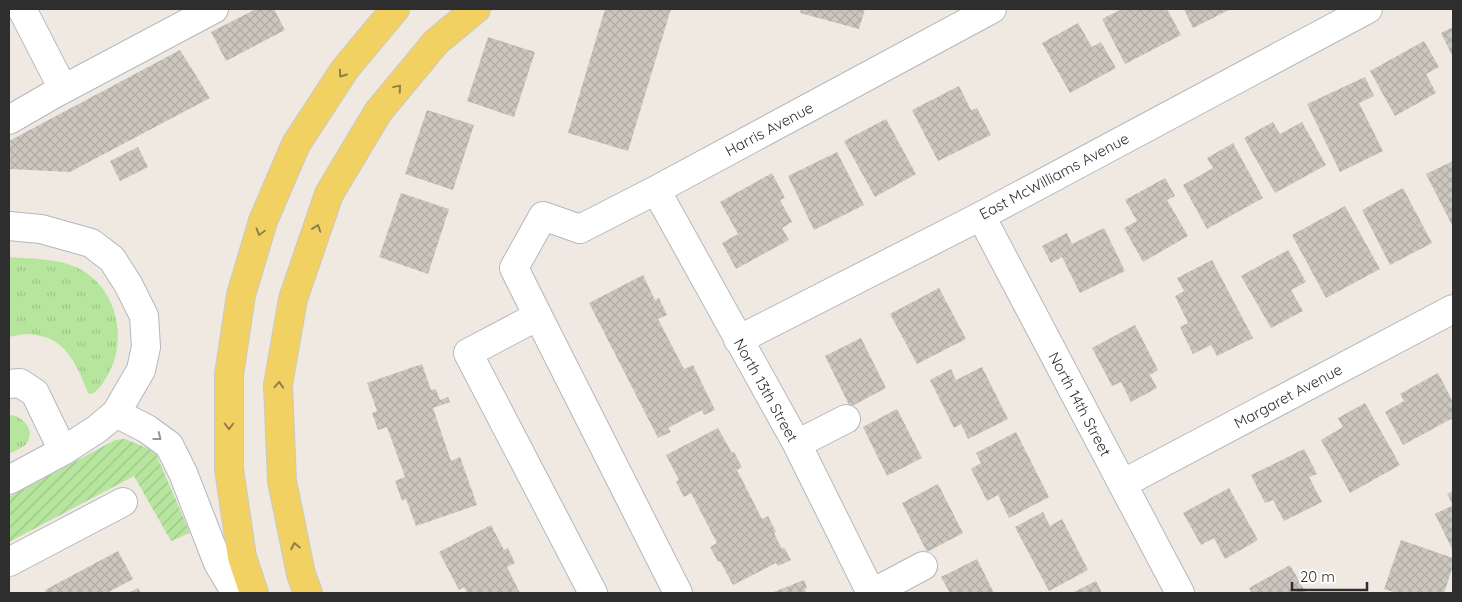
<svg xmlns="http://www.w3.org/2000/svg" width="1462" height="602" font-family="Quicksand,sans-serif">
<defs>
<pattern id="grass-tufts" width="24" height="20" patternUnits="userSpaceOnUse" patternTransform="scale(1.25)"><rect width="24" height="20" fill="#b6e59e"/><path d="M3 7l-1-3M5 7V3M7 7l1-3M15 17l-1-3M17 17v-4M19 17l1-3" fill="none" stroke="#9dc588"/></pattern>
<pattern id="garden-furrows" width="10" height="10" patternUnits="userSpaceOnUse" patternTransform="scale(1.25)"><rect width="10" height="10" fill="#b6e59e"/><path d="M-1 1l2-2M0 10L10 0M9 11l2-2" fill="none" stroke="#9dc588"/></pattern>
<pattern id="building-cross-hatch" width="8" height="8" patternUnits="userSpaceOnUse" patternTransform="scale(1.25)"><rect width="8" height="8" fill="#cbc7bf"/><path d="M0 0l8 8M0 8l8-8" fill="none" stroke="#afaba4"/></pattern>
</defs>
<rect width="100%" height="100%" fill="#efe9e1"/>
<path fill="url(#grass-tufts)" d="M9 257C32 259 59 258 80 269 118 289 129 343 106 378 102 385 98 391 91 394L88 393C76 363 66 336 28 334 22 334 15 336 9 337Z
M12 415C25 418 35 431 27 443 23 448 14 451 9 454V416Z"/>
<path fill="url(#garden-furrows)" d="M125 439 147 448 156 454 190 533 171 541 134 476 9 542V497L115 440Z"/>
<path fill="url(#building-cross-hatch)" d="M256 9H274L285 30 226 61 211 32Z
M605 9H671L628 151 568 133Z
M801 9H865L859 29 800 13Z
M1122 9H1167L1181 35 1125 64 1102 19Z
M1184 9H1231L1193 28Z
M1078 23 1092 47 1101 42 1116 68 1070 93 1042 43Z
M1453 27V57L1441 33Z
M488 37 535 52 514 117 467 101Z
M1424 41 1439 67 1426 74 1436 93 1395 116 1370 71Z
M180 50 210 98 70 172 9 169V141Z
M1365 77 1374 96 1359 103 1383 151 1340 172 1307 104Z
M959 86 971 110 977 108 991 135 938 161 912 110Z
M427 110 474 125 453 190 405 174Z
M886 119 916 174 875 197 844 141Z
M1273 122 1280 134 1302 122 1326 165 1275 193 1244 138Z
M1233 143 1263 198 1207 229 1183 185 1213 168 1207 158Z
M138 147 148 167 120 181 110 161Z
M837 152 864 205 814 230 788 176Z
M1453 161V227L1426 174Z
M772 173 785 198 780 200 792 222 782 228 789 240 736 269 722 243 738 234 720 202Z
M1165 178 1175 196 1167 200 1188 236 1143 262 1124 228 1137 221 1125 200Z
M1403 188 1432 243 1390 265 1362 210Z
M401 193 449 209 428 274 379 257Z
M1345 206 1380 269 1326 298 1292 235Z
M1104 228 1125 271 1080 293 1062 257 1051 263 1042 246 1067 233 1072 244Z
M1288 250 1306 282 1291 290 1303 311 1271 328 1241 276Z
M1212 260 1253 338 1217 356 1211 345 1193 354 1180 327 1188 323 1175 296 1184 291 1177 278Z
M643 275 655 300 659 298 667 315 658 319 684 369 693 365 715 410 704 415 702 410 668 428 671 432 658 438 589 303Z
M939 288 966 339 917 364 890 314Z
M1135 325 1158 370 1150 375 1157 388 1131 402 1121 382 1112 386 1092 348Z
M861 338 886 388 850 407 825 356Z
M422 364 431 390 436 389 440 400 448 397 450 402 433 408 451 461 460 457 477 505 416 526 406 499 402 501 395 481 405 477 387 427 378 430 372 413 377 411 367 383Z
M982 367 1008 419 968 439 961 424 954 428 930 380 951 369 956 380Z
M1438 373 1453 402V418L1403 445 1385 412 1404 401 1400 394Z
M1365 403 1400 465 1350 493 1321 440 1343 427 1338 418Z
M897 409 922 458 887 476 863 427Z
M718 428 732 453 734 452 742 467 737 470 762 519 768 516 776 532 774 533 782 549 784 547 791 560 778 566 776 563 733 585 720 561 718 562 710 547 717 543 691 493 684 497 676 482 679 480 666 455Z
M1016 432 1049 497 1009 518 998 495 987 501 971 469 981 463 976 453Z
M1304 449 1317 474 1309 477 1322 502 1284 521 1273 500 1265 503 1251 475Z
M938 484 963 533 927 552 902 503Z
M1229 488 1258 540 1225 559 1214 538 1201 545 1183 513Z
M1453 491V551L1435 514 1453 505 1447 494Z
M1043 512 1050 526 1062 519 1088 570 1049 591 1015 527Z
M491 525 504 550 508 548 515 563 507 567 520 593H467L464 587 459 590 439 552Z
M1401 540 1453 558V566L1444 593H1397L1384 589Z
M118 551 133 579 107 593H46L45 590Z
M977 559 994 593H950L941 577Z
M1290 565 1306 593H1252L1249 588Z
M804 580 807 588 805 589 806 593H771Z
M1096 581 1102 593H1072Z
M138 588 141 593H128Z"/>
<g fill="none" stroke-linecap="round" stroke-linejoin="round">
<g stroke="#b4b7c1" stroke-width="30">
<path id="minor" d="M22 9 63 89
M9 120 54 94 214 9
M656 190 797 444 871 593
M981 216 1180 593
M9 226 41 229 91 243 112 259 128 284 144 316 146 347 141 370 116 413 97 429 63 451 9 480
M538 316 514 268 543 216 580 229 656 190 992 9
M738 340 981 216 1368 9
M9 384 20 383 35 393 63 451
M116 413 147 429 169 445 183 473 218 563 236 593
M797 444 846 419
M1122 484 1453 309
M9 562 123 502
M593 593 468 353 538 316 678 593
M872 593 923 566"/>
</g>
<g stroke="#c9c9c9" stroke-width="30">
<path id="major" d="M254 593 242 557 229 469V375L241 295 263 221 296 144 345 69 395 9
M308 593 301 574 282 481 278 385 293 299 329 194 378 112 436 42 476 9"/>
</g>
<use href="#minor" stroke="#fff" stroke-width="28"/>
<use href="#major" stroke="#f2d163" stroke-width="28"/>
</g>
<defs><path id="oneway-chevron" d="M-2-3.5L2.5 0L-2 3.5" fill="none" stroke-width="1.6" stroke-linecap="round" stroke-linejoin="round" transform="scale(1.25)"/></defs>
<g stroke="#908048">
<use href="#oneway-chevron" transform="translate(342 74) rotate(125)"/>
<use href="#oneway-chevron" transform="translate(398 88) rotate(-50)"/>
<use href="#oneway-chevron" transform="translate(317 228) rotate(-71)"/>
<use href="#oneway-chevron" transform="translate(260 232) rotate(106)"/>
<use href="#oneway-chevron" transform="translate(279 385) rotate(-86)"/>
<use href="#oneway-chevron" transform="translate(229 426) rotate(90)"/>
<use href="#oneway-chevron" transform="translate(295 546) rotate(-101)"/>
</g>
<use stroke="#969696" href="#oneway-chevron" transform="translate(158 437) rotate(38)"/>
<g text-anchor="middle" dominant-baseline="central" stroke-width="4.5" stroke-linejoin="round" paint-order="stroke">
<g font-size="15" fill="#2e2e2e" stroke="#fff">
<text transform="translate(769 129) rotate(-28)">Harris Avenue</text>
<text transform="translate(1054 176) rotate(-28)">East McWilliams Avenue</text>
<text transform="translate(766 390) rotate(61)">North 13th Street</text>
<text transform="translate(1288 396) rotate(-28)">Margaret Avenue</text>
<text transform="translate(1080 404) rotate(62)">North 14th Street</text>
</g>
</g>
<rect width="1462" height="602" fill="none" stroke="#2e2e2e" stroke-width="20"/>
<path d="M1292 582v8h75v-8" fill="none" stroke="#2e2e2e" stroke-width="2.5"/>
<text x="1300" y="582" font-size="15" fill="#2e2e2e" stroke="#ffffff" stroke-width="4" paint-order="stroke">20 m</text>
</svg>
